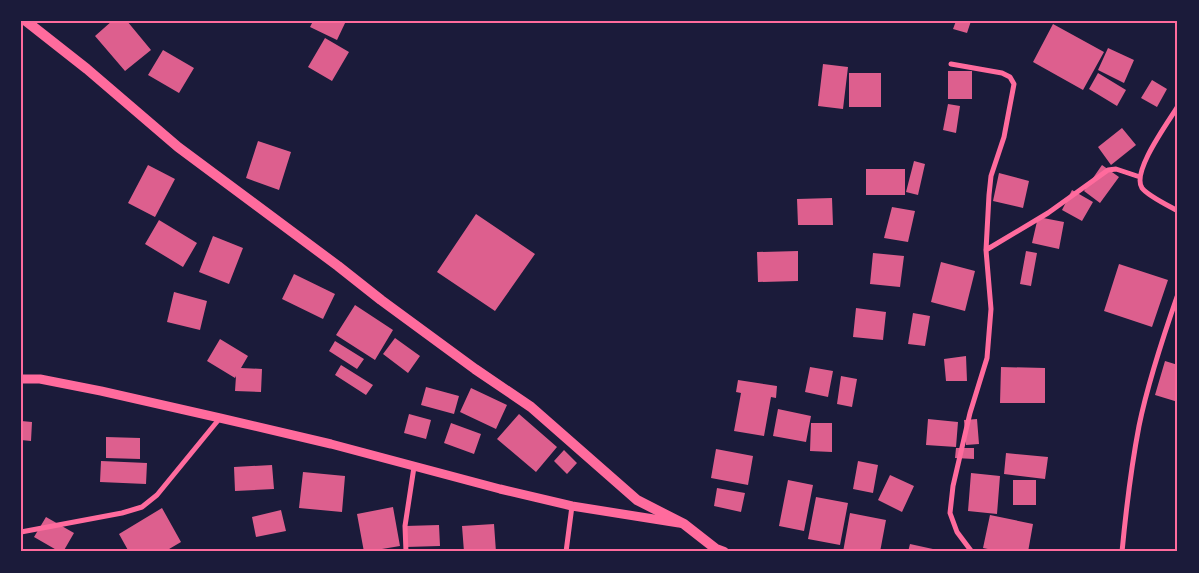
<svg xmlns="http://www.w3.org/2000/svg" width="1199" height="573" font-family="'Public Sans',sans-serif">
<rect width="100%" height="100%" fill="#1b1b3a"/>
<path fill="#dd5f8e" d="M112 21H127L151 50 125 71 95 36Z
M313 21H346L337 40 310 27Z
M956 21H971L967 33 953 29Z
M1053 24 1104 52 1083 90 1033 62Z
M325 38 349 52 332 81 308 67Z
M1108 48 1134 60 1124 83 1098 70Z
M163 50 194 68 179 93 148 75Z
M823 64 848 67 843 109 818 106Z
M948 71H972V99H948Z
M849 73H881V107H849Z
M1098 73 1126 90 1117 106 1089 89Z
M1152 80 1167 89 1157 107 1141 98Z
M948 104 960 106 956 133 943 130Z
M1122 128 1136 145 1111 165 1098 147Z
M258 141 291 152 279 190 246 178Z
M914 161 925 164 918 195 906 192Z
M148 165 175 179 155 217 128 203Z
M1102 165 1119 177 1100 203 1084 191Z
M866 169H905V195H866Z
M999 173 1029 181 1023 208 993 201Z
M1072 190 1093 202 1082 221 1062 210Z
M832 198 833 225H798L797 199Z
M892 207 915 211 908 242 884 238Z
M476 214 535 254 495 311 437 272Z
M1038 217 1064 222 1059 249 1032 243Z
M159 220 197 243 183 267 145 244Z
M213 236 243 248 229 284 199 272Z
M798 251V281L758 282 757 252Z
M1026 251 1037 253 1031 286 1020 284Z
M873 253 904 256 900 287 870 284Z
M941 262 975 271 965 311 931 302Z
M1119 264 1168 280 1152 327 1104 311Z
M294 274 335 294 323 319 282 299Z
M174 292 207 301 200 330 167 322Z
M355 305 393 330 375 360 336 335Z
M856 308 886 312 883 340 853 337Z
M913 313 930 316 925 346 908 344Z
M395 338 420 356 408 373 383 354Z
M220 339 248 356 241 368 262 369 261 392 235 391 236 376 235 378 207 361Z
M335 341 364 359 357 369 329 351Z
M966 356 967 381H946L944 359Z
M1165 361 1178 365V402L1155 395Z
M341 365 373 385 366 395 335 375Z
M810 367 833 371 828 397 805 392Z
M1001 367 1045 368V403H1000Z
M841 376 857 379 852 407 837 404Z
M738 380 777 386 776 398 771 397 764 436 734 431 741 393 736 392Z
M426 387 459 396 454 414 421 405Z
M471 388 507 405 496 429 460 412Z
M778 409 811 416 806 442 773 436Z
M409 414 431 420 426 439 404 433Z
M519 414 557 447 536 472 497 439Z
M928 419 958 422 956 447 926 445Z
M977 419 979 444 966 445 964 420Z
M21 421 32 422 31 441 21 440Z
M451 423 481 434 474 454 444 443Z
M811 423H832V452L810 451Z
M106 437 140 438V459L106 458Z
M956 448H974V459L955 458Z
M716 449 753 456 748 485 711 478Z
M564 450 577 463 567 474 554 461Z
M1006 453 1048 457 1045 479 1004 474Z
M101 461 147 463 146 484 100 482Z
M858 461 878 465 873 493 853 489Z
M272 465 274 489 235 491 234 467Z
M303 472 345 476 342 512 299 508Z
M971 473 1000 476 997 514 968 511Z
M890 475 914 486 902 512 878 500Z
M788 480 813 485 804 531 779 526Z
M1013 480H1036V505H1013Z
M717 488 745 493 741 512 714 506Z
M816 497 848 503 840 545 808 539Z
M393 507 400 546 364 552 357 514Z
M162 508 181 542 164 552H129L119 534Z
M281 510 286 531 256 537 252 517Z
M850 513 886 520 880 552H843Z
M990 515 1033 524 1028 552H1002L983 548Z
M46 517 74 533 63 552H60L34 537Z
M494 524 496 552H464L462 526Z
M439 525 440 546 406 547 405 526Z
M910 544 942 551V552H908Z"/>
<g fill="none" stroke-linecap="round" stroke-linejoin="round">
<path stroke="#ff6b9d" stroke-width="5" d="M951 64 1002 73 1010 77 1014 84 1004 137 991 176 989 195 986 250 991 309 987 358 970 413 953 486 950 513 957 532 972 552
M1178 106C1169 121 1131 172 1142 188 1148 196 1169 206 1178 211
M986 250 1048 213 1108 170 1116 169 1140 177
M21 532 122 513 142 507 157 495 220 418
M406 552 405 526 414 467
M566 552 572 506
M1122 552C1126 510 1131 468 1139 426 1148 382 1163 337 1178 294"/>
<path stroke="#ff6b9d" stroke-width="9" d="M21 379H40L101 391 220 418 331 444 500 489 572 506 679 523"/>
<path stroke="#ff6b9d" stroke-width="10" d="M26 21 87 69 178 147 338 266 381 300 475 369 531 407 637 500 684 524 716 549 724 552"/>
</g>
<rect width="1199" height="573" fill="none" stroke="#1b1b3a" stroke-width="45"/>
<rect x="22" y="22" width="1154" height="528" fill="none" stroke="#ff6b9d" stroke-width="2"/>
</svg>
